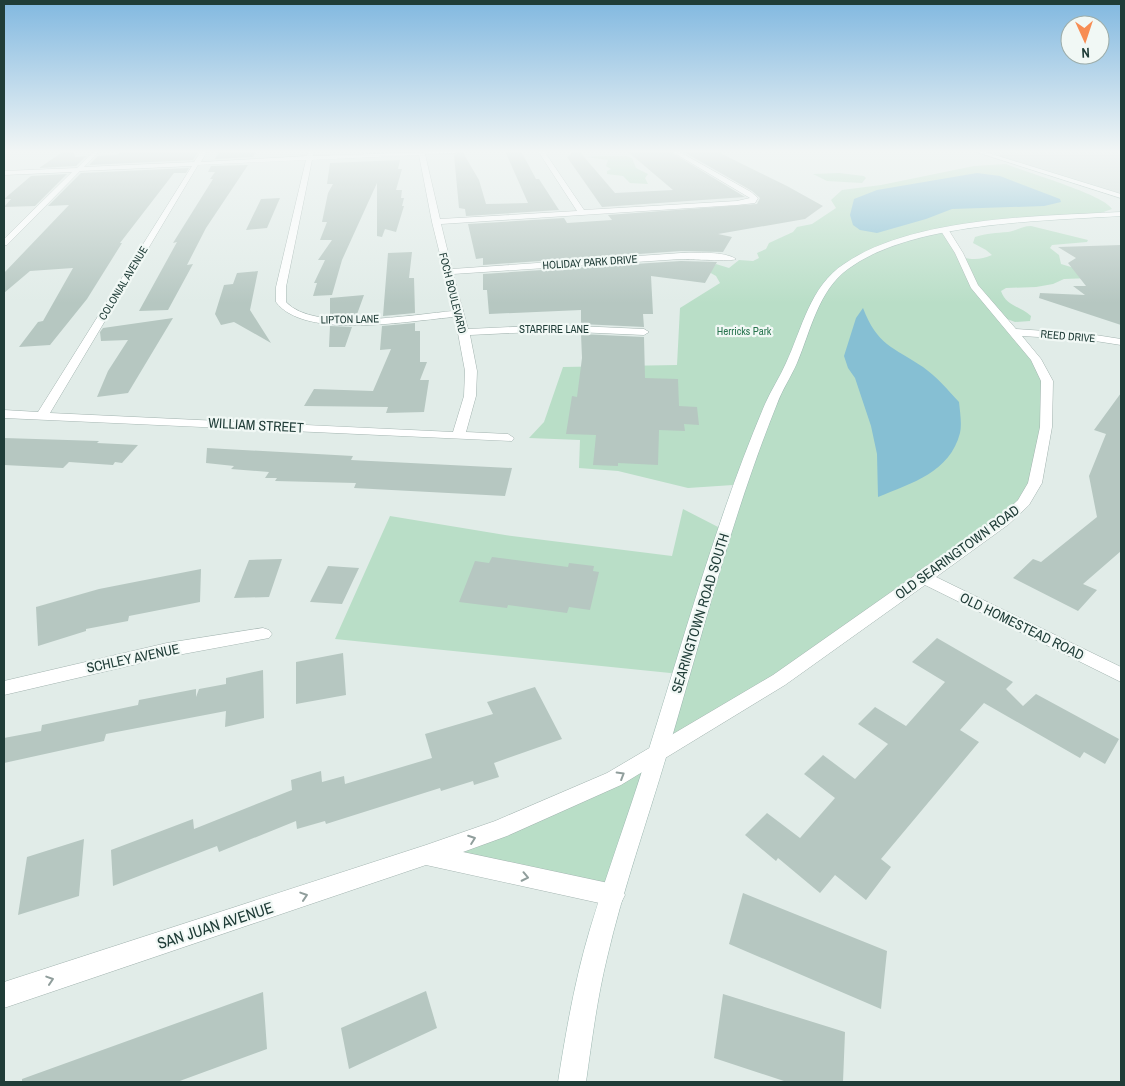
<svg xmlns="http://www.w3.org/2000/svg" width="1125" height="1086" font-family="'Archivo Narrow',sans-serif">
<rect width="100%" height="100%" fill="#e1ece8"/>
<path fill="#cfdcd7" d="M976 151H1121V196L982 153Z"/>
<path fill="#b9dec7" d="M602 156H626L632 158 636 168 648 174 645 178 648 184 630 183 623 176 607 174V171L611 169 606 166 608 160 586 157Z
M1006 164C1025 172 1105 195 1112 209L1095 215 1016 222 945 231 961 257C972 260 981 260 992 255L986 250 973 243 975 237C987 233 996 233 1008 232 1016 231 1022 226 1031 226L1088 240 1087 242 1052 245 1050 248 1059 255 1061 264 1081 270 1090 278 1064 279 1053 284 1036 287 1006 288 1001 291C1006 306 1020 306 1031 316L1030 321 1015 322 1002 317 1047 381 1035 483 1004 521 657 753 680 674 335 639 390 516 505 535 672 556 683 509 720 528 769 398 733 485 688 488 618 471 579 468 580 440 529 438 544 422 563 367 677 365 680 308 720 283 716 276 709 272 716 264 729 268 739 260 753 261 759 258 757 253 766 249 769 243 793 232 797 227 812 224 836 208 831 200 842 190 881 185 974 166Z
M839 173 864 176 866 178 862 183 827 181 813 174Z
M653 761 609 890 435 854Z"/>
<path fill="#86bfd3" d="M977 173 1000 176 1060 199 1061 202 1044 206 952 209 926 219 877 233 860 230 853 225 850 215 854 199 877 190Z
M863 308C877 345 893 347 923 367 937 377 948 390 959 402 960 412 962 424 960 433 950 472 912 483 878 497L877 454 871 426 855 378 848 368 844 356 856 318Z"/>
<path fill="#b6c7c1" d="M64 151H74L75 157 86 156 76 166 39 168Z
M121 151H199L193 160 89 165 98 156 116 155Z
M219 151H257L253 157 215 159Z
M460 151H462L479 180 486 204 528 203 505 151H521L536 179H539L559 210 466 216 465 209 459 208 454 155Z
M574 151H579L615 193 673 190 627 151H669L745 197 602 207 567 157Z
M682 151H716L787 186 823 206 805 219 718 234 732 237 723 252 681 251 483 265V258L476 259 468 224 564 218 567 223 612 220 608 215 757 204 760 198 752 191Z
M400 160 398 169H402L396 190H402L401 198H404L402 206H404L396 232 385 229 382 237 377 236V183L342 260 332 295 313 296 317 283H314L325 260H318L332 240H320L327 222H322L328 193 333 184H327L330 163Z
M248 165 206 228 187 265 193 264 168 310 139 311 177 242 173 243 213 179H210L215 172H208L211 166Z
M189 168 186 173H174L120 243H122L87 299 50 345 19 347 38 322 43 321 73 268 30 271 4 293V273L69 205 48 206 81 173Z
M67 174 35 206 4 207 11 199H4L31 176Z
M280 198 267 228 246 230 261 199Z
M1121 245V325L1039 298 1040 293 1085 295 1073 286H1086L1068 263 1076 258 1058 247Z
M412 252 409 278H414L415 313 383 316 388 253Z
M681 261 717 262 705 283 651 276 653 314H643L644 327 581 324V310L489 314 487 290H483V274Z
M258 271 250 310 271 343 234 322 221 325 215 314 224 285 233 284 237 273Z
M364 295 356 317 330 316V298Z
M173 318 128 393 97 397 108 371 128 340 101 341 100 332 103 328Z
M415 323V331H420V362H427L420 380H429L424 412 386 413 388 407 304 406 314 389 373 391 391 349 380 350 382 326Z
M330 326 352 327 345 347H329Z
M581 334 644 337 645 378 678 379 679 406 697 407 699 425 684 424 685 431 659 430 658 465 618 463V466L593 465 596 435 566 434 572 396 577 397 582 358Z
M1121 393V551L1083 584 1097 590 1078 611 1013 578 1033 559 1041 562 1097 517 1089 476 1106 434 1094 430Z
M4 438 99 441 97 443 138 445 122 463 115 462 113 465 69 462 63 468 4 465Z
M207 448 353 456 351 460 512 468 505 496 354 488 356 483 275 481 277 478H265L269 472 231 469 234 466 206 463Z
M492 557 568 567 569 563 594 566 593 571 599 572 590 610 569 607 567 613 508 605 507 608 459 602 475 561 489 563Z
M282 559 269 597 234 598 249 560Z
M328 566 359 568 342 604 310 602Z
M201 569 200 602 129 616 128 621 86 629V631L38 646 36 607 99 589Z
M937 638 1013 682 1006 689 1023 706 1036 694 1119 739 1105 764 1084 752 1080 758 984 703 960 730 979 742 881 859 891 867 866 900 835 875 820 893 778 858 776 861 745 835 767 813 800 838 835 798 804 774 823 755 855 779 888 744 858 724 875 707 906 726 945 682 912 662Z
M343 653 346 695 296 704V662Z
M263 670 264 718 225 727 226 711 106 734 104 741 4 763V738L41 731 42 725 138 705 139 700 196 689V697L199 689 226 684V678Z
M535 687 562 739 494 763 499 777 474 785 473 781 441 791 440 788 326 824 325 821 297 829 296 821 219 852 217 846 113 886 111 850 193 819 194 829 292 790 291 780 321 771 322 782 344 776 345 784 432 758 425 734 493 714 487 702Z
M84 839 79 896 18 915 27 857Z
M743 893 887 951 881 1009 729 944Z
M426 991 437 1028 349 1069 341 1028Z
M263 992 267 1049 177 1082H22V1079Z
M723 994 845 1032 843 1082H787L714 1058Z"/>
<g fill="none" stroke-linecap="round" stroke-linejoin="round">
<g stroke="#a3b4b0" stroke-width="1">
<path id="minor" d="M94 151H100L84 167 194 162 201 151H207L201 162 307 156 308 151H314L313 156 458 151 455 153 425 154 440 219 577 211 538 151H544L584 210 737 201 750 198 671 151H678L751 192 758 198 755 203 737 205 441 224 452 269 681 253C695 253 725 251 736 259 732 262 690 259 681 259L453 274 468 329 554 325 644 329 649 332 644 335 554 331 470 335 477 371 476 396 466 432 508 434 514 438 512 441 4 418V410L38 412 192 166 80 171 7 245H4V239L72 172 4 175V171L77 168ZM419 155 432 222 454 311C414 314 314 333 286 302V287L312 160ZM306 160 276 287V302C305 341 412 320 455 317L465 371 464 396 453 432 50 413 198 165Z
M942 229H948L963 253 978 285 1016 329 1089 334 1121 339V345L1089 340 1022 336 1041 359 1053 381 1052 427 1042 483 1029 505 1009 524 936 577 1121 667V682L925 585 785 685 621 785 507 836 463 852 613 884 621 887 625 895 621 903 613 906 426 865 4 1008V982L426 845 495 821 607 773 773 675 914 576 916 573 999 518 1018 500 1028 483 1040 427 1041 381 1031 360 971 288 955 253 941 231Z
M263 628 269 630 272 634 269 638 167 657 4 695V681L167 643Z"/>
</g>
<g stroke="#9eb8b2" stroke-width="1">
<path id="secondary" d="M973 151H982L1121 194V198Z
M1121 212V216C1044 221 911 222 848 269 818 291 811 330 797 363 791 377 782 390 777 404 731 518 702 637 667 754 647 822 623 889 607 958 597 999 592 1040 586 1082H558C566 1031 575 979 590 929 608 869 630 811 648 752 685 635 717 517 765 404 771 390 780 377 786 363 802 329 810 286 844 264 912 217 1040 216 1121 212Z"/>
</g>
<use href="#minor" fill="#fff" fill-rule="evenodd"/>
<use href="#secondary" fill="#fff" fill-rule="evenodd"/>
</g>
<defs><path id="oneway-chevron" d="M-2-3.5L2.5 0L-2 3.5" fill="none" stroke-width="1.6" stroke-linecap="round" stroke-linejoin="round" transform="scale(1.25)"/></defs>
<g stroke="#909e9c">
<use href="#oneway-chevron" transform="translate(621 775) rotate(-31)"/>
<use href="#oneway-chevron" transform="translate(472 839) rotate(-20)"/>
<use href="#oneway-chevron" transform="translate(525 877) rotate(12)"/>
<use href="#oneway-chevron" transform="translate(304 896) rotate(-18)"/>
<use href="#oneway-chevron" transform="translate(50 980) rotate(-18)"/>
</g>
<linearGradient id="sky" x2="0" y2="1"><stop stop-color="#81b8e0"/><stop offset="0.5" stop-color="#f2f6f5"/><stop offset="1" stop-color="#f2f6f5" stop-opacity="0"/></linearGradient>
<rect width="1125" height="303" fill="url(#sky)"/>
<g text-anchor="middle" dominant-baseline="central" stroke-width="4.5" stroke-linejoin="round" paint-order="stroke">
<g font-size="11" fill="#203d38" stroke="#f1f8f5">
<text transform="translate(590 262) rotate(-4)">HOLIDAY PARK DRIVE</text>
<text transform="translate(123 283) rotate(-59)">COLONIAL AVENUE</text>
<text transform="translate(453 293) rotate(76)">FOCH BOULEVARD</text>
<text transform="translate(350 319) rotate(-1)">LIPTON LANE</text>
<text x="554" y="329">STARFIRE LANE</text>
<text transform="translate(1068 336) rotate(5)">REED DRIVE</text>
</g>
<g font-size="11" fill="#29754f" stroke="#f1f8f5">
<text x="744" y="331">Herricks Park</text>
</g>
<g font-size="14" fill="#203d38" stroke="#f1f8f5">
<text transform="translate(256 425) rotate(3)">WILLIAM STREET</text>
<text transform="translate(957 552) rotate(-36)">OLD SEARINGTOWN ROAD</text>
<text transform="translate(700 613) rotate(-73)">SEARINGTOWN ROAD SOUTH</text>
<text transform="translate(1022 626) rotate(26)">OLD HOMESTEAD ROAD</text>
<text transform="translate(133 658) rotate(-12)">SCHLEY AVENUE</text>
</g>
<g font-size="16" fill="#203d38" stroke="#f1f8f5">
<text transform="translate(215 925) rotate(-18)">SAN JUAN AVENUE</text>
</g>
</g>
<rect width="1125" height="1086" fill="none" stroke="#203d38" stroke-width="10"/>
<g transform="translate(1085 40) rotate(177)"><circle r="24" fill="#f1f8f5" stroke="#9dada9"/>
<path d="M0-4L9 19L0 12L-9 19Z" fill="#f78d54"/>
<text y="-8" font-size="14" font-weight="bold" text-anchor="middle" fill="#203d38">N</text>
</g>
</svg>
